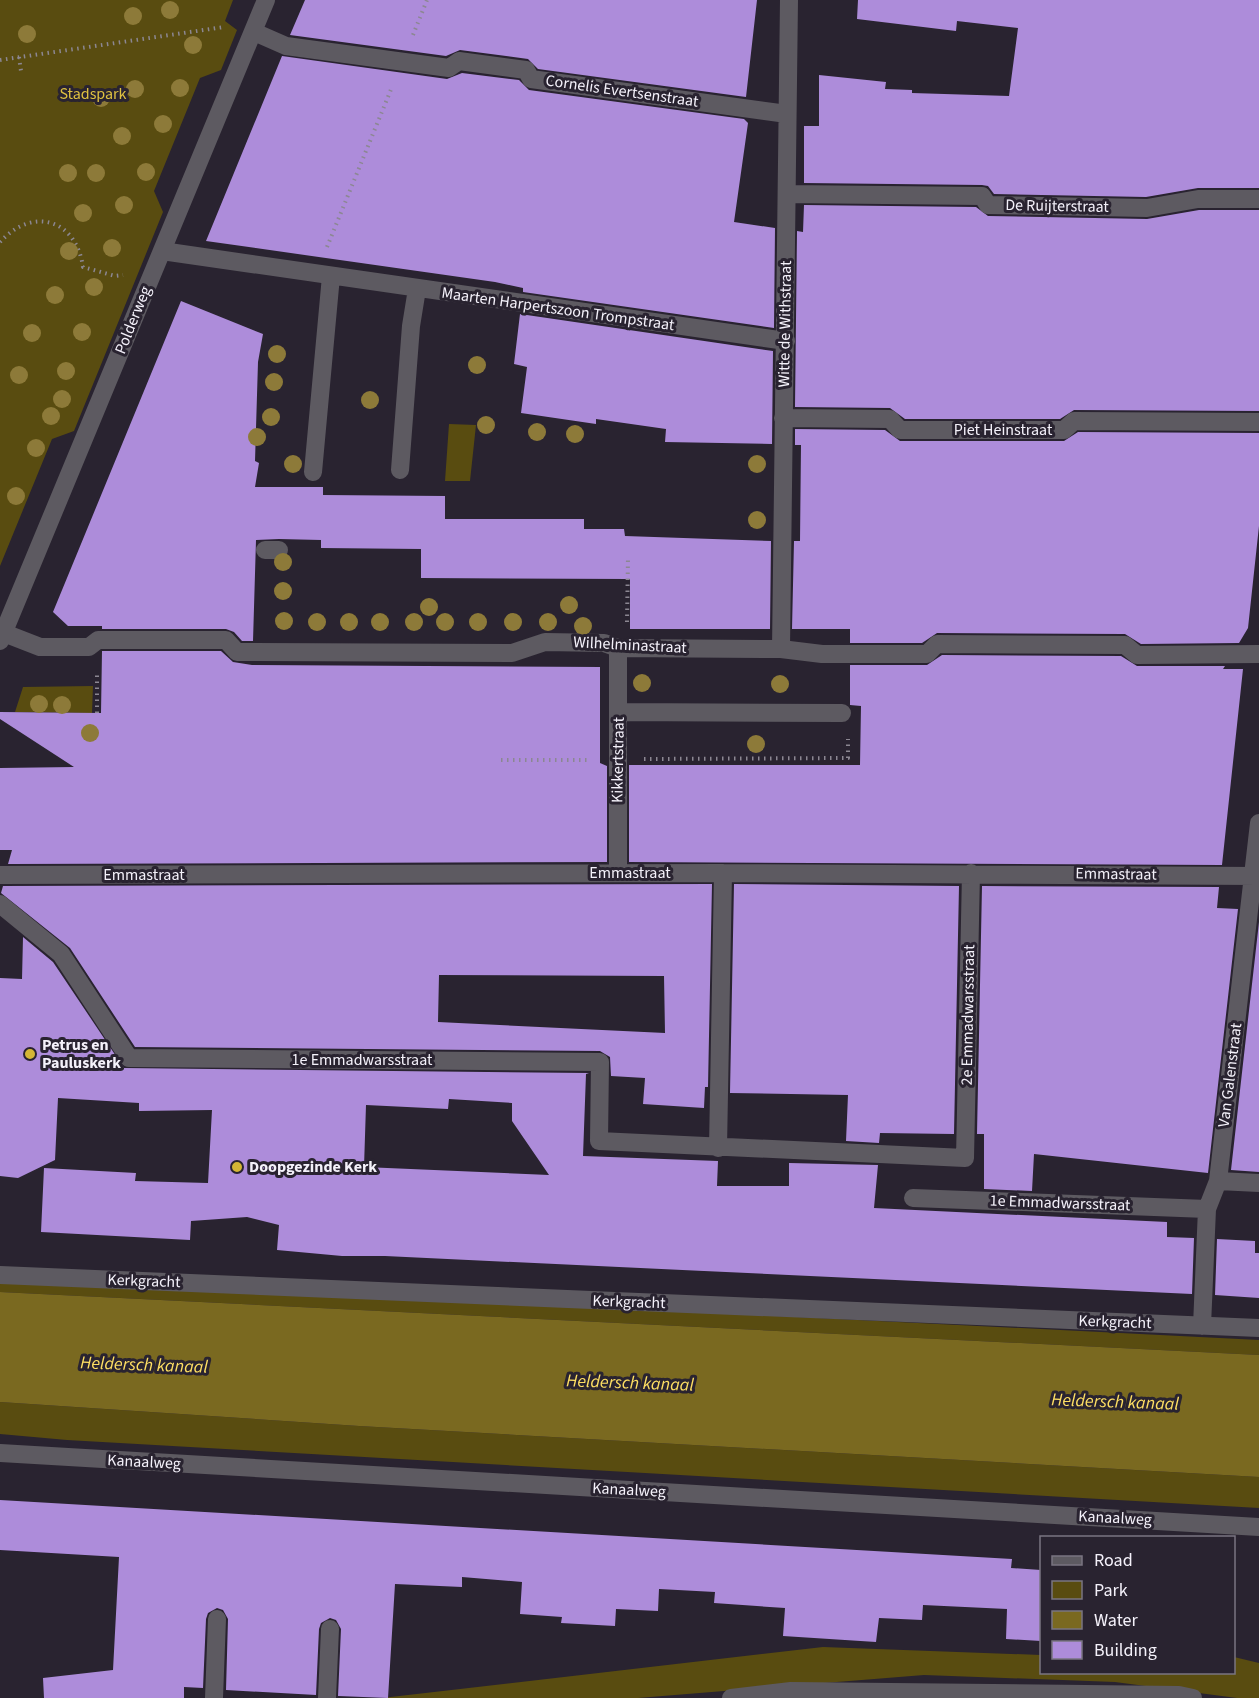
<svg xmlns="http://www.w3.org/2000/svg" width="1259" height="1698" font-family="'Source Sans 3',sans-serif">
<rect width="100%" height="100%" fill="#292330"/>
<path fill="#594c10" d="M0 0H233L225 21 237 30 221 70 200 78 154 191 163 212 74 431 52 439 0 566Z
M449 424 476 425 470 481H445Z
M93 686 92 713 15 712 23 687Z
M0 1277 1259 1340V1355L0 1292Z
M0 1402 359 1426 1259 1477V1508L67 1440 0 1434Z
M823 1647 1041 1655 1042 1672H1234V1657L1259 1663V1698H1237L1115 1682 924 1675 638 1698H382Z"/>
<path fill="#7a6920" d="M0 1292 1259 1355V1477L359 1426 0 1402Z"/>
<path fill="#ad8cda" fill-rule="evenodd" d="M305 0H757L746 97 538 69 528 59 460 50 446 56 290 35Z
M858 0H1259V188H1198L1146 197 994 194 988 186 982 185 804 183V126H819V75L886 82 885 89 912 90V93L1009 96 1018 28 957 21 956 31 857 19Z
M282 56 447 79 462 73 519 80 529 90 744 119 748 123 734 222 775 228 774 328 523 292V288L495 282 206 241Z
M804 205 976 207 988 216 1147 219 1199 210H1259V411L1074 410 1060 419H905L890 408 795 407 797 231 803 232Z
M181 301 263 334 258 362 255 461 259 463 255 487H323V495L445 496V519H584V529H624L625 536 771 541 770 629H630V579L421 578V549L321 548V540L279 539 256 540 253 641H242L234 632 226 629H102V626H68L53 612Z
M520 314 773 351 772 444 665 442 666 429 596 419V424L521 413 527 367 514 364Z
M795 429 885 430 900 441H1064L1078 432 1259 433V526L1248 628 1239 643 1141 644 1125 634 937 633 922 643H850V629H792L794 541H800L801 445H795Z
M102 651H221L233 662 252 665 600 667V763L607 766V862L8 864 12 850H0V768L74 767 0 719V712L101 713Z
M942 655 1121 656 1137 666H1225L1223 669H1243L1222 865 629 862V765H860L861 706 850 705V665H927Z
M712 884 708 1087H705L704 1108 643 1104 645 1078 611 1076 610 1057 600 1051 135 1047 70 948 1 893 3 886ZM439 975 664 976 665 1033 438 1022Z
M734 884 959 886 954 1134 880 1133 879 1143 846 1141 848 1095 730 1093Z
M982 886 1219 887 1217 908 1238 909 1208 1173 1034 1154 1032 1191 984 1189V1134H977Z
M1259 922V1172L1231 1170Z
M23 937 53 962 124 1068 589 1073 586 1074 583 1156 718 1161 717 1186H789V1163L878 1165 874 1208 1167 1222V1237L1194 1238 1192 1294 385 1256H342L277 1250 279 1225 247 1217 191 1221 190 1240 41 1232 44 1168 136 1173 135 1181 208 1183 212 1110 139 1111V1103L58 1098 55 1160 18 1178 0 1176V978L22 979ZM449 1099 512 1103V1121L549 1175 364 1167 366 1105 448 1109Z
M1217 1239 1255 1241V1253H1259V1298L1215 1295Z
M0 1500 1012 1559 1011 1568 1041 1570V1641L1006 1639 1007 1609 923 1605 922 1620 879 1618 876 1642 783 1636 785 1608 714 1603 715 1592 659 1589 658 1611 616 1609 615 1626 561 1623 562 1617 520 1614 522 1582 462 1577V1587L395 1584 388 1698 338 1696 341 1629 336 1620 330 1618 321 1623 319 1629 316 1695 226 1690 228 1619 223 1610 217 1608 208 1613 206 1619 203 1688 184 1687V1698H44L43 1678 113 1670 119 1557 0 1550Z"/>
<g fill="none" stroke-linecap="round" stroke-linejoin="round">
<path stroke="#8c8792" stroke-width="4" stroke-dasharray="1.5 4.5" stroke-linecap="butt" d="M413 35 427 0
M19 57 21 71
M0 60 224 27
M0 242C33 206 76 219 83 267L115 276 123 275
M327 247 392 87
M627 622 628 557
M97 713V674
M644 759 848 758V739
M501 760H591"/>
<path stroke="#5d5a61" stroke-width="18" d="M254 32 286 46 449 68 459 61 526 70 531 79 787 114
M787 194 982 196 988 205 1147 208 1198 199H1259
M162 251 786 341
M783 418 890 419 900 430H1064L1074 421 1259 422
M400 470 411 326 417 289
M313 472 331 276
M265 550H279
M4 633 40 647H89L98 640H226L237 652 512 653 545 642 604 643 618 648 781 649 822 654H927L937 644 1125 645 1137 655 1259 654
M0 641 266 0
M781 649 789 0
M619 712 842 713
M618 873V648
M0 875 723 873 1259 876
M0 904 61 954 129 1058 600 1062 599 1141 965 1158 971 873
M718 1148 723 873
M1218 1181 1259 1183
M913 1198 1207 1209
M0 1275 1259 1328
M1202 1326 1207 1209 1218 1181 1259 823
M0 1453 1259 1527
M214 1698 217 1619
M327 1698 330 1629
M731 1698 791 1691 1179 1695 1193 1698"/>
</g>
<g fill="#8d7a39">
<circle cx="170" cy="10" r="9"/>
<circle cx="133" cy="16" r="9"/>
<circle cx="27" cy="34" r="9"/>
<circle cx="193" cy="45" r="9"/>
<circle cx="180" cy="88" r="9"/>
<circle cx="135" cy="89" r="9"/>
<circle cx="101" cy="98" r="9"/>
<circle cx="163" cy="124" r="9"/>
<circle cx="122" cy="136" r="9"/>
<circle cx="146" cy="172" r="9"/>
<circle cx="68" cy="173" r="9"/>
<circle cx="96" cy="173" r="9"/>
<circle cx="124" cy="205" r="9"/>
<circle cx="83" cy="213" r="9"/>
<circle cx="112" cy="248" r="9"/>
<circle cx="69" cy="251" r="9"/>
<circle cx="94" cy="287" r="9"/>
<circle cx="55" cy="295" r="9"/>
<circle cx="82" cy="332" r="9"/>
<circle cx="32" cy="333" r="9"/>
<circle cx="277" cy="354" r="9"/>
<circle cx="477" cy="365" r="9"/>
<circle cx="66" cy="371" r="9"/>
<circle cx="19" cy="375" r="9"/>
<circle cx="274" cy="382" r="9"/>
<circle cx="62" cy="399" r="9"/>
<circle cx="370" cy="400" r="9"/>
<circle cx="51" cy="416" r="9"/>
<circle cx="271" cy="417" r="9"/>
<circle cx="486" cy="425" r="9"/>
<circle cx="537" cy="432" r="9"/>
<circle cx="575" cy="434" r="9"/>
<circle cx="257" cy="437" r="9"/>
<circle cx="36" cy="448" r="9"/>
<circle cx="293" cy="464" r="9"/>
<circle cx="757" cy="464" r="9"/>
<circle cx="16" cy="496" r="9"/>
<circle cx="757" cy="520" r="9"/>
<circle cx="283" cy="562" r="9"/>
<circle cx="283" cy="591" r="9"/>
<circle cx="569" cy="605" r="9"/>
<circle cx="429" cy="607" r="9"/>
<circle cx="284" cy="621" r="9"/>
<circle cx="317" cy="622" r="9"/>
<circle cx="349" cy="622" r="9"/>
<circle cx="380" cy="622" r="9"/>
<circle cx="414" cy="622" r="9"/>
<circle cx="445" cy="622" r="9"/>
<circle cx="478" cy="622" r="9"/>
<circle cx="513" cy="622" r="9"/>
<circle cx="548" cy="622" r="9"/>
<circle cx="583" cy="626" r="9"/>
<circle cx="642" cy="683" r="9"/>
<circle cx="780" cy="684" r="9"/>
<circle cx="39" cy="704" r="9"/>
<circle cx="62" cy="705" r="9"/>
<circle cx="90" cy="733" r="9"/>
<circle cx="756" cy="744" r="9"/>
</g>
<g fill="#d4b635" stroke="#292330" stroke-width="2">
<circle cx="30" cy="1054" r="6"/>
<circle cx="237" cy="1167" r="6"/>
</g>
<g text-anchor="middle" dominant-baseline="central" stroke-width="6" stroke-linejoin="round" paint-order="stroke">
<g font-size="16" fill="#f4f1fa" stroke="#292330">
<text transform="translate(622 91) rotate(8)">Cornelis Evertsenstraat</text>
<text transform="translate(1057 206) rotate(1)">De Ruijterstraat</text>
<text transform="translate(558 309) rotate(8)">Maarten Harpertszoon Trompstraat</text>
<text transform="translate(133 320) rotate(-68)">Polderweg</text>
<text transform="translate(785 324) rotate(-89)">Witte de Withstraat</text>
<text x="1003" y="430">Piet Heinstraat</text>
<text transform="translate(630 645) rotate(3)">Wilhelminastraat</text>
<text transform="translate(618 760) rotate(-89)">Kikkertstraat</text>
<text x="630" y="873">Emmastraat</text>
<text transform="translate(1116 874) rotate(1)">Emmastraat</text>
<text x="144" y="875">Emmastraat</text>
<text transform="translate(968 1015) rotate(-89)">2e Emmadwarsstraat</text>
<text x="362" y="1060">1e Emmadwarsstraat</text>
<text transform="translate(1230 1075) rotate(-83)">Van Galenstraat</text>
<text transform="translate(1060 1203) rotate(2)">1e Emmadwarsstraat</text>
<text transform="translate(144 1281) rotate(2)">Kerkgracht</text>
<text transform="translate(629 1302) rotate(2)">Kerkgracht</text>
<text transform="translate(1115 1322) rotate(2)">Kerkgracht</text>
<text transform="translate(144 1462) rotate(3)">Kanaalweg</text>
<text transform="translate(629 1490) rotate(3)">Kanaalweg</text>
<text transform="translate(1115 1518) rotate(3)">Kanaalweg</text>
</g>
<g font-size="16" fill="#dfc140" stroke="#292330">
<text x="93" y="94">Stadspark</text>
</g>
<g font-size="16" font-weight="bold" fill="#f4f1fa" stroke="#292330" text-anchor="start">
<text x="42" y="1045">Petrus en<tspan x="42" dy="18">Pauluskerk</tspan></text>
<text x="249" y="1167">Doopgezinde Kerk</text>
</g>
<g font-size="18" font-style="italic" fill="#fedf63" stroke="#292330">
<text transform="translate(144 1365) rotate(2)">Heldersch kanaal</text>
<text transform="translate(630 1383) rotate(2)">Heldersch kanaal</text>
<text transform="translate(1115 1402) rotate(2)">Heldersch kanaal</text>
</g>
</g>
<rect x="1040" y="1536" width="195" height="138" fill="#292330" stroke="#7a7581" stroke-width="1.5"/>
<rect x="1052" y="1556" width="30" height="9" fill="#5d5a61" stroke="#7a7581" stroke-width="1.5"/>
<text x="1094" y="1566" font-size="18" fill="#f4f1fa">Road</text>
<rect x="1052" y="1581" width="30" height="18" fill="#594c10" stroke="#7a7581" stroke-width="1.5"/>
<text x="1094" y="1596" font-size="18" fill="#f4f1fa">Park</text>
<rect x="1052" y="1611" width="30" height="18" fill="#7a6920" stroke="#7a7581" stroke-width="1.5"/>
<text x="1094" y="1626" font-size="18" fill="#f4f1fa">Water</text>
<rect x="1052" y="1641" width="30" height="18" fill="#ad8cda" stroke="#7a7581" stroke-width="1.5"/>
<text x="1094" y="1656" font-size="18" fill="#f4f1fa">Building</text>
</svg>
